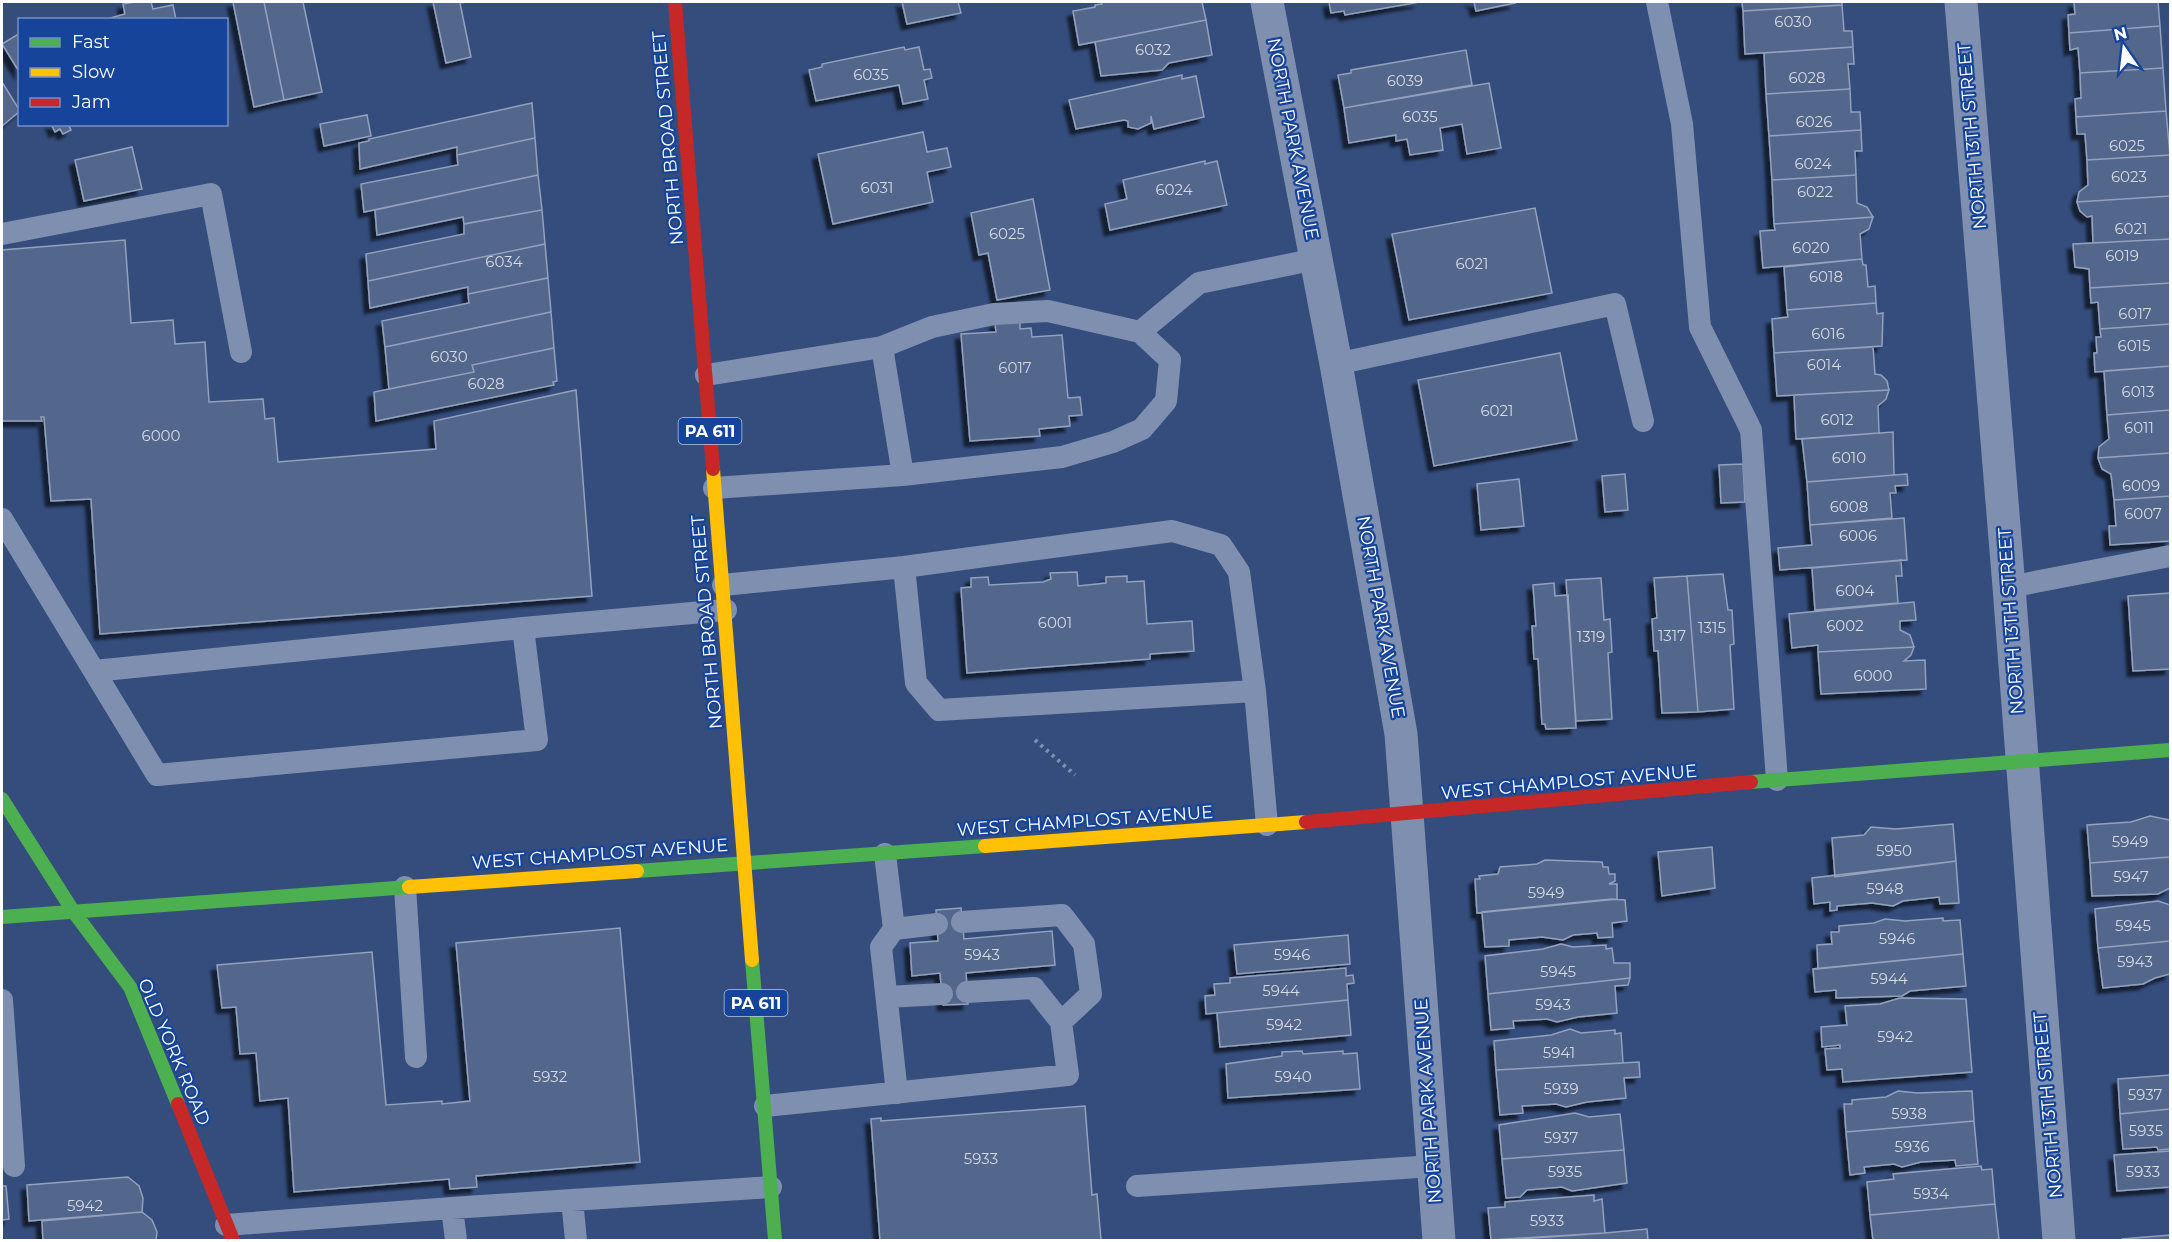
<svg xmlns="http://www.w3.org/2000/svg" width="2172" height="1242" font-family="Montserrat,sans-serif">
<defs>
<filter id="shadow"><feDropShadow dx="-5.5" dy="5.5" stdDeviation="1.5" flood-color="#0009"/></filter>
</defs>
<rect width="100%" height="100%" fill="#344d7d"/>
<path fill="#52668b" stroke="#93a1bc" stroke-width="1.5" filter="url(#shadow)" d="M135 2H151L153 9 173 5 176 20H103L125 14 123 4Z
M233 2H264L284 100 254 107Z
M264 2H303L322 92 284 100Z
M433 2H466L460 3 471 57 446 63Z
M902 2H958L961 13 907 24Z
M1102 2H1202L1206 20 1079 45 1073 11 1095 7V5L1102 4Z
M1329 2H1420L1345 15 1344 11 1331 13Z
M1470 2H1514L1515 3 1476 11 1474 2Z
M1742 2H1842V5L1743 11Z
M2074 2H2158L2160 26 2069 33 2068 15 2075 14Z
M1842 5 1844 31H1852L1853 47 1745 54 1743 11Z
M1206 20 1212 55 1169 63 1162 70 1101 76 1095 42Z
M2160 26 2163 68 2080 73 2078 48 2070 50 2069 33Z
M20 33V73L2 44Z
M904 47 905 50 919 47 924 70 930 69 932 78 924 80 928 99 903 104 899 85 816 101 809 70 822 67V64Z
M1853 47 1854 64H1848L1850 89 1766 94 1764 53Z
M1466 50 1472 85 1344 108 1338 75 1351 73V70Z
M2163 68 2166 111 2076 117 2075 99 2081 98 2080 73Z
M1182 75V79L1196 76 1204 117 1154 129 1151 116V123L1138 129 1128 127V121L1124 120 1076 129 1069 100Z
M2 82 20 111 2 126Z
M1489 83 1501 148 1467 154 1462 124 1440 128 1443 150 1410 155 1407 139 1396 141V135L1349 143 1344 108Z
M1850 89 1851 112H1860L1861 130 1769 136 1766 94Z
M532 103 535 138 457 155V147L360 169 359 143 369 141V139Z
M2166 111 2170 155 2087 160 2085 134H2077L2076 117Z
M367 115 371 136 324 146 320 124Z
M51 124H68L71 130 63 134 60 129 55 132Z
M1861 130 1862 151H1855L1856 175 1772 180 1769 136Z
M923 132 927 152 947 148 951 167 927 172 933 202 833 224 818 154Z
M535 138 538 175 364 212 361 184 458 165 457 155Z
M132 147 142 189 84 201 75 160Z
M2170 155V196L2077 202 2079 192 2088 185 2087 160Z
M1205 161V164L1217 161 1227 205 1110 230 1105 204 1127 199 1123 180Z
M538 175 542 210 464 224 463 217 377 235 375 210Z
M1856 175 1857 203 1867 207 1873 217 1774 224 1772 180Z
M2170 196V239L2093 243 2092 216 2087 217 2080 211 2077 202Z
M1033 199 1050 290 997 300 988 253 979 255 971 213Z
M1535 208 1552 293 1409 320 1392 234Z
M542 210 545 244 368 281 366 254 464 234V224Z
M1873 217 1869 229 1860 234 1862 259 1763 268 1760 231 1775 230 1774 224Z
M2170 239V283L2090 288 2089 269 2075 267 2073 244Z
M125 240 131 323 173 320 175 344 205 342 209 402 263 399 265 419 274 418 278 462 436 449 434 421 576 390 592 596 100 634 91 499 51 501 44 417H41L42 421H2V250Z
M545 244 548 278 468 294V287L370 308 368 281Z
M1862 259 1863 265H1866L1868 287 1875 286 1876 303 1787 310 1784 267Z
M548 278 551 312 385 347 382 321 469 303 468 294Z
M2170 283V324L2100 329 2098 302 2091 303 2090 288Z
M1876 303 1877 314 1883 313 1882 346 1774 353 1772 319 1788 317 1787 310Z
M551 312 554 348 472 365 474 372 389 389 385 347Z
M1020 320V329L1031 328 1032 337 1062 335 1068 398 1080 397 1082 415 1069 416 1070 426 1039 429 1040 436 970 441 961 334 996 332 995 323Z
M2170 324V366L2095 372 2094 353H2097L2096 337H2101L2100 329Z
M1873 347 1875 374 1881 375 1887 381 1889 390 1777 396 1774 353Z
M554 348 557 381 553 382 554 385 376 421 374 392 474 372 472 365Z
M1560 353 1577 440 1434 466 1418 380Z
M2170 366V410L2107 415 2104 371Z
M1889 390 1886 399 1878 406 1879 433 1796 439 1794 395Z
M2170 410V453L2098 458 2099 447 2109 439 2107 415Z
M1893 432 1894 475 1807 482 1802 439Z
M2170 453V496L2114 500 2111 474 2102 469 2098 458Z
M1743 464 1745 502 1721 503 1719 465Z
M1625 474 1628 510 1605 512 1602 476Z
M1907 474 1908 485 1895 486 1896 493H1890L1892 518 1810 525 1807 482Z
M1519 479 1524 526 1481 530 1477 484Z
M2170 496V541L2110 545 2109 526H2116L2114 500Z
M1904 518 1907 560 1780 570 1778 548 1812 545 1810 525Z
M1901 560 1902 576H1896L1898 603 1815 610 1812 568Z
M1077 572 1078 586 1106 583V577L1127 576V582L1144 581 1147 624 1192 621 1194 651 1150 654V659L967 673 961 588 971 587V578L988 577 989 585 1043 582 1051 579 1050 573Z
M1723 574 1728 610H1732L1734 644 1730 645 1734 709 1698 712 1687 576Z
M1687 576 1698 712 1662 713 1658 651H1654L1652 619 1657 618 1654 578Z
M1601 578 1604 620 1610 619 1612 652 1608 653 1612 719 1576 721 1566 580Z
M1554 583 1555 596 1568 595 1576 728 1546 729 1545 724H1542L1538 659H1534L1532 626H1536L1533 585Z
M2170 593V669L2133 671 2128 596Z
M1914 602 1916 620 1900 621V630L1910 635 1914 647 1818 652V645L1792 648 1789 614Z
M1914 647 1911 655 1904 661 1925 660 1926 689 1821 694 1818 652Z
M2150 816 2170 820V857L2090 863 2087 825 2131 822Z
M1953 824 1956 861 1835 877 1832 838 1864 835 1871 827 1896 829Z
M1712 847 1715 888 1662 896 1658 852Z
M2170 857V888L2158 894 2092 896 2090 863Z
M1545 860 1602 862 1603 867H1608L1609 874H1615V881L1609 884H1617V899L1477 913 1475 879H1480L1479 876 1498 874 1500 867 1537 864Z
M1956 861 1959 903 1940 904 1939 897 1903 901 1893 906 1872 903 1837 906V910L1830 911V902L1814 904 1812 878Z
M1611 899 1625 900 1627 921 1612 923 1613 937 1598 938 1597 933 1573 935 1563 940 1542 937 1509 940V946L1485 947 1482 912Z
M2158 901 2170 905V941L2098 948 2095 909Z
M961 908 964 939 1052 931 1055 965 966 973 968 1004 943 1005 940 973 912 976 910 943 938 941 936 910Z
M1943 918V921L1960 920 1963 954 1818 969 1817 945 1832 944 1831 932H1839V926L1874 923 1885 919 1905 921Z
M620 928 640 1162 476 1176 477 1187 450 1189 449 1179 294 1192 288 1098 260 1101 256 1053 240 1054 236 1007 222 1008 217 965 372 952 386 1105 442 1101V1104L470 1101 456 943Z
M1348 935 1350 964 1237 974 1234 945Z
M2170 941V974L2155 978 2143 984 2103 988 2098 948Z
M1561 944 1573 947 1606 945V949L1612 948 1614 963H1630V978L1488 994 1485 956 1543 949Z
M1963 954 1966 986 1910 991 1902 996 1836 998V990L1815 992 1813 969Z
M1346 968V976L1353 975 1354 983 1347 984 1348 1000 1206 1014 1205 996 1215 995 1214 984 1230 983V978Z
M1630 978 1628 985 1615 986 1617 1013 1578 1017 1557 1022 1547 1019 1513 1021 1514 1028 1491 1030 1488 994Z
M1900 998 1966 999 1972 1072 1843 1082 1842 1069 1827 1070 1825 1049 1840 1048V1045L1822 1047 1821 1027 1847 1025 1845 1006 1880 1004Z
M1348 1000 1351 1035 1220 1047 1217 1013Z
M1570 1029 1581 1033 1615 1030V1034L1621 1033 1623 1063 1496 1070 1494 1041 1551 1035Z
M1302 1051 1303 1054 1343 1051V1054L1357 1053 1360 1089 1228 1098 1226 1064 1282 1056V1052Z
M1639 1062 1640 1077 1624 1078 1626 1098 1587 1102 1566 1107 1556 1104 1522 1106 1523 1113 1500 1115 1496 1070Z
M2170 1075V1109L2120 1114 2118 1079Z
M1898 1091 1917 1093 1972 1091 1974 1121 1846 1132 1844 1104H1852V1100L1886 1097Z
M1085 1106 1092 1195 1097 1194 1101 1240H880L871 1119 881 1118V1121Z
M2170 1109V1149L2158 1150 2157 1147 2123 1149 2120 1114Z
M1575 1113 1589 1117 1620 1114 1624 1150 1502 1159 1499 1125Z
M1974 1121 1978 1164 1956 1166 1955 1160 1921 1162 1902 1167 1894 1164 1864 1167 1865 1173 1850 1175 1846 1132Z
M1624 1150 1627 1183 1572 1191 1562 1187 1527 1190 1520 1197 1506 1198 1502 1159Z
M2170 1151V1187L2117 1191 2114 1155Z
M1981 1166 1982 1170 1992 1169 1995 1204 1870 1215 1867 1182 1894 1179 1893 1174Z
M128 1177 139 1186 143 1198 142 1212 29 1221 27 1185Z
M2 1186H6L9 1219 2 1220Z
M1594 1195V1201L1602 1199 1605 1233 1491 1240 1488 1208 1505 1207V1202Z
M1995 1204 1999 1240H1873L1870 1215Z
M142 1212 152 1220 157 1232 156 1240H43L42 1221Z
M1647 1229 1648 1240H1503L1605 1233Z
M2170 1235V1240H2122V1239Z"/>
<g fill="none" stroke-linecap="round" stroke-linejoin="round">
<path stroke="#7f8faf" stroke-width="4" stroke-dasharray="3 4.5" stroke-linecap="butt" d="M1035 740 1075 775"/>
<path stroke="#7f8faf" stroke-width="22" d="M1657 2 1682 124 1700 327 1751 430 1777 780
M2 234 211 194 241 352
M1140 332 1199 283 1316 259
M882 347 903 475
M1336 364 1615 304 1643 421
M706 375 882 347 932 327 994 314 1048 311 1140 332 1170 360 1166 401 1142 429 1113 442 1062 457 903 475 714 488
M2 519 157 775 537 740 523 628 94 671
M904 567 916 683 939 710 1255 691
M723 585 904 567 1172 531 1221 545 1239 572 1255 691 1267 825
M2009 587 2170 556
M523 628 726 610
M885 854 894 929 881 947 897 1093
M405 887 416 1057
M962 922 1062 915 1084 944 1091 994 1061 1022
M894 929 937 924
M887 997 942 994
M2 1000 14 1166
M765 1106 1068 1075 1061 1022 1034 988 967 992
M1137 1186 1433 1166
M572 1200 771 1187
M452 1208 572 1200 576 1240
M226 1225 452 1208 456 1240"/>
<path stroke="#7f8faf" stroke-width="33" d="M1267 2 1336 364 1401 734 1439 1240
M1961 2 2009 587 2059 1240"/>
<path stroke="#4caf50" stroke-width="14" d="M1751 782 2170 750
M2 799 73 911 130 987 178 1104
M637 871 985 846
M2 917 409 887
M752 960 775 1240"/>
<path stroke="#ffc107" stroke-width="14" d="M713 469 752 960
M985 846 1306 822
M409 887 637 871"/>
<path stroke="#c62828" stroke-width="14" d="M675 2 713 469
M1306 822 1751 782
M178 1104 233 1240"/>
</g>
<g text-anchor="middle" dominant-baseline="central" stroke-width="4.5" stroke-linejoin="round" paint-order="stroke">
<g font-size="15" fill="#d4d9e2">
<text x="1793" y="21">6030</text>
<text x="1153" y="49">6032</text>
<text x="871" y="74">6035</text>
<text x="1807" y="77">6028</text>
<text x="1405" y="80">6039</text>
<text x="1420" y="116">6035</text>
<text x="1814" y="121">6026</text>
<text x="2127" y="145">6025</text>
<text x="1813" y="163">6024</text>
<text x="2129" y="176">6023</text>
<text x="877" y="187">6031</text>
<text x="1174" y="189">6024</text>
<text x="1815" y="191">6022</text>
<text x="2131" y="228">6021</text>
<text x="1007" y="233">6025</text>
<text x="1811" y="247">6020</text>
<text x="2122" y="255">6019</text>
<text x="504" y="261">6034</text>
<text x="1472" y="263">6021</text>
<text x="1826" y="276">6018</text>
<text x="2135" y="313">6017</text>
<text x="1828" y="333">6016</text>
<text x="2134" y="345">6015</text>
<text x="449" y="356">6030</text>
<text x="1824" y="364">6014</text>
<text x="1015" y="367">6017</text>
<text x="486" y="383">6028</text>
<text x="2138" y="391">6013</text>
<text x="1497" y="410">6021</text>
<text x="1837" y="419">6012</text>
<text x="2139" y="427">6011</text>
<text x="161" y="435">6000</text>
<text x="1849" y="457">6010</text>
<text x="2141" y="485">6009</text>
<text x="1849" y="506">6008</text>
<text x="2143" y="513">6007</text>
<text x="1858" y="535">6006</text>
<text x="1855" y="590">6004</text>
<text x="1055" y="622">6001</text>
<text x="1845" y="625">6002</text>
<text x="1712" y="627">1315</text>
<text x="1672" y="635">1317</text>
<text x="1591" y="636">1319</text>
<text x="1873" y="675">6000</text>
<text x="2130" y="841">5949</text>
<text x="1894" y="850">5950</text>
<text x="2131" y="876">5947</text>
<text x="1885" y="888">5948</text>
<text x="1546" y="892">5949</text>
<text x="2133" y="925">5945</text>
<text x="1897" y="938">5946</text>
<text x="982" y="954">5943</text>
<text x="1292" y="954">5946</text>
<text x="2135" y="961">5943</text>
<text x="1558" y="971">5945</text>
<text x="1889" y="978">5944</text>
<text x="1281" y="990">5944</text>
<text x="1553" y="1004">5943</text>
<text x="1284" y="1024">5942</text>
<text x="1895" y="1036">5942</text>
<text x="1559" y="1052">5941</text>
<text x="550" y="1076">5932</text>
<text x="1293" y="1076">5940</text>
<text x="1561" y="1088">5939</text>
<text x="2145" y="1094">5937</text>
<text x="1909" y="1113">5938</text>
<text x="2146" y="1130">5935</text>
<text x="1561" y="1137">5937</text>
<text x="1912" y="1146">5936</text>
<text x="981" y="1158">5933</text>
<text x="1565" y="1171">5935</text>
<text x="2143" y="1171">5933</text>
<text x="1931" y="1193">5934</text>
<text x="85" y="1205">5942</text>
<text x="1547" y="1220">5933</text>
</g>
<g fill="#16449b" stroke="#b9c7e1" stroke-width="1.5">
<rect x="678.5" y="418" width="63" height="26" rx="4.5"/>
<rect x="724.5" y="990" width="63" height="26" rx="4.5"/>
</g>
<g font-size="16" font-weight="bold" fill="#fff">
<text x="710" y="431">PA 611</text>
<text x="756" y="1003">PA 611</text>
</g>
<g font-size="18" fill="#fff" stroke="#16449b">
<text transform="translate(1972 136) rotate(-95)">NORTH 13TH STREET</text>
<text transform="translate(668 138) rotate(-95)">NORTH BROAD STREET</text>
<text transform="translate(1293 139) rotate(79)">NORTH PARK AVENUE</text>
<text transform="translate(1381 617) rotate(80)">NORTH PARK AVENUE</text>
<text transform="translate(2011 621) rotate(-94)">NORTH 13TH STREET</text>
<text transform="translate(707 622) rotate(-95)">NORTH BROAD STREET</text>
<text transform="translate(1569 782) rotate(-5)">WEST CHAMPLOST AVENUE</text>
<text transform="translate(1085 821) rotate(-4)">WEST CHAMPLOST AVENUE</text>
<text transform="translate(600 854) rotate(-4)">WEST CHAMPLOST AVENUE</text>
<text transform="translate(174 1052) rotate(67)">OLD YORK ROAD</text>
<text transform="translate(1428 1101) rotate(-94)">NORTH PARK AVENUE</text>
<text transform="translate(2048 1105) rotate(-95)">NORTH 13TH STREET</text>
</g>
</g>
<rect width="2172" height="1242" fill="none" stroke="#ffffff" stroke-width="6"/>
<rect x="18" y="18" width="210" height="108" fill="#16449b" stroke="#738fc3" stroke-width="1.5"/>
<rect x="30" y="38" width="30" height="9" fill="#4caf50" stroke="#738fc3" stroke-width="1.5"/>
<text x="72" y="48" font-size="18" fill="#ffffff">Fast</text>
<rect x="30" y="68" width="30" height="9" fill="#ffc107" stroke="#738fc3" stroke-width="1.5"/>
<text x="72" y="78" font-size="18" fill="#ffffff">Slow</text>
<rect x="30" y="98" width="30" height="9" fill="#c62828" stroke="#738fc3" stroke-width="1.5"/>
<text x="72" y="108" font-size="18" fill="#ffffff">Jam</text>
<g transform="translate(2124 48) rotate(346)" stroke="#16449b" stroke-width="4.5" paint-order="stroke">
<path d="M0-4.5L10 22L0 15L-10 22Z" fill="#ffffff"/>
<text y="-9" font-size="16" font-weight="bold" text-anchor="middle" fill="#ffffff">N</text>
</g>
</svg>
